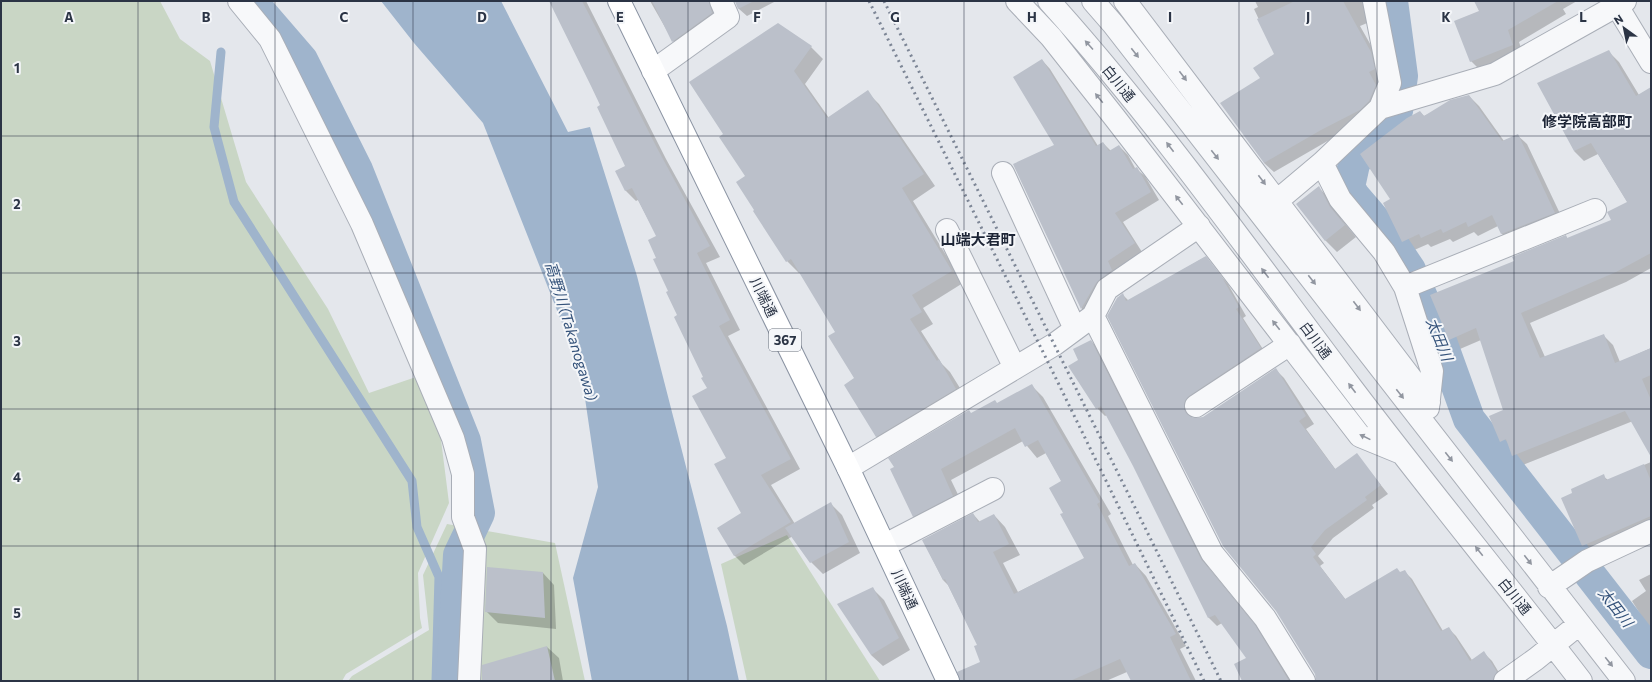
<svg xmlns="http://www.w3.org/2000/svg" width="1652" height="682" font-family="Commissioner,'Noto Sans JP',sans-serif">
<rect width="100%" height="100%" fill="#e4e7ec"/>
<path fill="#c9d6c5" d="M1 1H160L180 39 210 61 246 182 328 309 369 393 416 377 440 432 449 503 418 573 420 618 422 628 346 674 342 681H1Z
M447 524 555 543 585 681H348L352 676 429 630 423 575Z
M787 535 880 681H747L721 564Z"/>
<path fill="#9fb4cc" d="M381 1H501L568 132 590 127 637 276 727 626 739 681H592L573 578 598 487 581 371 483 123 414 43Z"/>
<path fill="#0003" d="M550 1H586L666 159 720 257 706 263 740 330 728 336 800 469 771 485 795 524 831 504 842 515 860 553 823 574 811 562 793 536 744 565 734 555 743 514 705 377 679 316 658 258 657 236 638 200 636 201 626 191 616 171 626 167 601 105Z
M650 1H718L719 20 680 49 673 41Z
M735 1H776L747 16 739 9Z
M1255 1H1365L1372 21 1360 26 1381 63 1384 79 1378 82 1385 95 1370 119 1331 139 1274 172 1264 163 1261 79 1275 54 1254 9 1258 7Z
M1475 1H1577L1563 9 1566 14 1519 42 1524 57 1483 73 1471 61 1480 12Z
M778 24 811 47 823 59 805 84 829 118 867 92 879 104 935 186 913 201 963 283 923 308 933 324 921 331 942 364 950 372 968 401 888 448 876 436 837 332 800 272 799 273 787 261 756 210 746 176 725 135Z
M1609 52 1619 62 1639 95 1651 88V268L1626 282 1530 323 1545 357 1603 335 1613 345 1620 362 1651 348V455L1633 421 1523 465 1501 441 1504 411 1481 340 1460 349 1450 339 1515 261 1566 236 1568 239 1612 221 1628 203 1598 154 1584 161 1574 151Z
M1042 60 1050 69 1098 146 1103 143 1111 151 1119 146 1128 155 1135 168 1145 176 1159 200 1123 222 1142 252 1116 269 1120 279 1090 317 1082 309 1014 165 1056 145Z
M1469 96 1479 106 1504 141 1517 135 1527 144 1564 222 1512 244 1502 234 1498 226 1478 236 1474 232 1453 242 1450 239 1431 247 1428 244 1412 251 1403 242 1392 200 1420 112 1424 116Z
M1319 188 1330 199 1342 220 1356 237 1337 252 1325 240Z
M1205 257 1228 284 1246 316 1243 318 1268 357 1191 415 1192 419 1203 418 1276 370 1284 378 1314 424 1306 429 1336 470 1357 455 1388 494 1372 505 1374 508 1333 538 1318 556 1324 563 1320 566 1346 600 1404 571 1412 579 1443 631 1448 628 1456 636 1472 660 1484 653 1492 661 1504 681H1317L1316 674 1117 298 1123 295 1129 301Z
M1091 341 1099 349 1209 568 1263 634 1291 681H1243L1248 659 1222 623 1217 626 1209 618 1134 465 1107 415 1105 416 1097 408 1080 360Z
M1032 386 1043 397 1111 514 1108 516 1133 565 1135 564 1146 576 1186 646 1180 649 1196 681H1132L1127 672 1106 681H981L982 662 978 645 948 585 943 580 923 540 973 514 980 522 994 515 1005 527 1020 555 1003 563 1018 592 1086 558 1064 513 1062 482 1046 453 1037 458 1023 441 951 480 964 507 925 527 913 516 972 414 998 404Z
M1651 462V530L1592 555 1582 545 1603 476 1608 480Z
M543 573 554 585 556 629 498 623 486 611Z
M1651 574V631L1632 601 1646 591 1639 580Z
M873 589 884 600 910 650 883 666 871 655Z
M547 647 559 658 563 681H494Z"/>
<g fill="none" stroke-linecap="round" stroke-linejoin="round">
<path stroke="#9fb4cc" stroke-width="9" d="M221 52 214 127 234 202 412 481 417 527 439 577 436 681"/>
<path stroke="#9fb4cc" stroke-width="32" d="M1392 1 1402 76 1397 111 1360 154 1354 164 1349 187 1354 196 1384 231 1410 270 1439 336 1469 419 1651 653
M252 2 302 60 357 170 465 441 479 513 459 555 452 681"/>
</g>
<path fill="#bbc0ca" d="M549 1H582L594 24 657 148 710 246 697 253 730 320 719 326 791 459 761 475 791 522 734 556 717 528 741 513 714 464 726 458 692 396 707 388 701 378 703 377 674 317 677 315 666 292 668 291 653 259 656 258 648 240 656 236 632 188 625 191 615 171 625 166 597 107 600 105 591 86Z
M652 1H709L712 13 672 42Z
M735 1H754L738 9Z
M1295 1H1343L1371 52 1375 69 1369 72 1376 85 1369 101 1360 110 1321 130 1264 163 1220 103 1260 78 1253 68 1274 54 1257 19Z
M1474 1H1558L1508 30 1513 45 1470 62 1454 21 1479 11Z
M778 23 812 46 794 71 827 118 868 90 924 174 902 188 952 271 912 295 922 312 910 319 937 361 939 359 956 389 876 437 844 385 854 378 828 336 835 332 791 259 786 262 753 211 754 210 736 182 745 176 719 137 723 134 689 82Z
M1609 50 1636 96 1651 87V253L1616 272 1521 313 1540 358 1604 334 1615 363 1651 348V375L1642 379 1651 400V457L1625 411 1512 456 1506 439 1500 442 1489 416 1503 410 1476 328 1449 340 1430 295 1514 261 1512 257 1566 235 1567 238 1611 220 1607 212 1627 202 1591 143 1574 151 1537 83Z
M1042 59 1096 146 1103 142 1109 151 1119 145 1133 169 1137 167 1151 192 1115 213 1135 243 1108 261 1112 270 1096 283 1081 309 1013 164 1054 145 1013 77Z
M1469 95 1502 141 1518 134 1555 213 1501 234 1492 215 1468 227 1466 222 1443 233 1441 229 1421 238 1419 234 1402 242 1383 203 1390 199 1360 154 1407 118 1420 111 1424 116 1450 100Z
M1319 186 1330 207 1345 225 1325 241 1296 204Z
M1206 256 1220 274 1239 307 1236 309 1261 348 1189 396 1185 401 1184 406 1186 413 1191 417 1196 418 1203 417 1276 368 1306 416 1299 421 1335 469 1357 453 1381 485 1365 497 1367 500 1325 530 1311 547 1316 554 1313 557 1345 599 1397 568 1400 572 1405 570 1441 631 1449 627 1470 661 1484 651 1497 672 1493 681H1316L1315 674 1276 611 1223 546 1107 316 1117 298 1123 293 1126 301Z
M1091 340 1201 559 1255 625 1289 681H1242L1234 664 1246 658 1215 615 1208 618 1133 466 1101 406 1096 409 1068 366 1078 360 1073 349Z
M1032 384 1100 502 1097 504 1129 566 1135 563 1176 634 1170 637 1191 681H1131L1120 659 1070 681H960L957 672 980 662 974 646 977 645 945 579 943 580 922 540 973 513 978 522 994 514 1009 544 993 552 1014 594 1084 558 1060 514 1063 513 1049 488 1061 481 1038 440 1025 447 1015 428 941 469 953 496 913 517 890 469 894 467 888 458 969 410 971 413 995 400 997 403Z
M1644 464 1651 481V516L1582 546 1561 498 1572 493 1571 489 1604 474 1606 480Z
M831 502 849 542 810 563 785 528Z
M487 567 543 572 545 618 485 612Z
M873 587 899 638 871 655 837 604Z
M547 646 555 681H482V665Z"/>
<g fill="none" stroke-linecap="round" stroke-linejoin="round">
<g stroke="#a9aeb7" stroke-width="24">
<path id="minor" d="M239 1 270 39 362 224 453 438 463 474V517L475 549 469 681
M1017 1 1051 37 1115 118 1360 436 1399 452
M1049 1C1158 122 1253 257 1351 387 1426 486 1505 582 1581 681
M1093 1 1113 24 1624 681
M1125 1 1429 402
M1374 1 1390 83 1380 108
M1617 6 1651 62
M653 71 728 17 721 1
M1322 163 1340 199 1384 252 1405 287 1432 371 1428 408
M1003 173 1075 329
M1278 200 1322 163 1380 108 1495 74 1625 1
M947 230 1015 368
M1405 287 1595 210
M1093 316 1212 553 1265 618 1304 681
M1196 406 1290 344
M848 468 1055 344 1093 316 1107 289 1199 226
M885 545 993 489
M1549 587 1587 561 1651 531
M1505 681 1536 659 1578 625"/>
</g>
<g stroke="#8b94a3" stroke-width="24">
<path id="highway" d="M619 1 848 468 948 681"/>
</g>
<use href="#minor" stroke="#f7f8fa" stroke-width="22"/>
<use href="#highway" stroke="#fff" stroke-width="22"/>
<path stroke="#7d8696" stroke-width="3" stroke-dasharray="2 4" stroke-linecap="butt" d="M869 1 1043 352 1204 681
M884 1 1221 681"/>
</g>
<defs><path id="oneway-solid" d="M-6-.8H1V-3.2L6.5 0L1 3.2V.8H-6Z"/></defs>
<g fill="#9196a0">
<use href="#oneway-solid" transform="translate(1089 45) rotate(-132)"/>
<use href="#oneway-solid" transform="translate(1135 53) rotate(52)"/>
<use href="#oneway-solid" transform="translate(1183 76) rotate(53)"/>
<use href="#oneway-solid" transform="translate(1099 98) rotate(-129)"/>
<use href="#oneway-solid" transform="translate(1170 147) rotate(-127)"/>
<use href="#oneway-solid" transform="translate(1215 155) rotate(52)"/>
<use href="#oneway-solid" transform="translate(1262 180) rotate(53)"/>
<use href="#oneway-solid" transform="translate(1179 200) rotate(-128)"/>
<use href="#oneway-solid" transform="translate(1265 273) rotate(-127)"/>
<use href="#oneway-solid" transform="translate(1312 280) rotate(52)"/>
<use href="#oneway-solid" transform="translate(1357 306) rotate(53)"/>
<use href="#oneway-solid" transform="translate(1276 325) rotate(-128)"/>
<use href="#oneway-solid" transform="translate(1352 388) rotate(-127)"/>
<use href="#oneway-solid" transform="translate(1400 394) rotate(52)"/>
<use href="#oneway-solid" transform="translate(1365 437) rotate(-154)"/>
<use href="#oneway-solid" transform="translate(1449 457) rotate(52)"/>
<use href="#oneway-solid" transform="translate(1479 551) rotate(-129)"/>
<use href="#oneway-solid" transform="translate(1528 560) rotate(52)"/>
<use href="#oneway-solid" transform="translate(1609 662) rotate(51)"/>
</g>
<path fill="none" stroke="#2b3445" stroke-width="1" stroke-opacity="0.55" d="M138 1V681M275 1V681M413 1V681M551 1V681M688 1V681M826 1V681M964 1V681M1101 1V681M1239 1V681M1377 1V681M1514 1V681M1 136H1651M1 273H1651M1 409H1651M1 546H1651"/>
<g text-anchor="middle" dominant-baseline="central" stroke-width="4" stroke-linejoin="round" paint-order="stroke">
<rect fill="#f4f6f9" stroke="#676e7b" stroke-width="1" x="769" y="329" width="32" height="22" rx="3"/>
<g font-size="13" font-weight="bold" fill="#2b3445">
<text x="785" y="340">367</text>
</g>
<g font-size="14" fill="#2b3445" stroke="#f4f6f9">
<text transform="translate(1119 83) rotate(51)">白川通</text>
<text transform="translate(764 297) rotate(64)">川端通</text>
<text transform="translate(1316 340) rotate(53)">白川通</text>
<text transform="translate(905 589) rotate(65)">川端通</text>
<text transform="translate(1515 596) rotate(51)">白川通</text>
</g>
<g font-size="15" font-weight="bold" fill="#1d2536" stroke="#f4f6f9">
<text x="1587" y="121">修学院高部町</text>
<text x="978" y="239">山端大君町</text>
</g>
<g font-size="15" font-style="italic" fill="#34527a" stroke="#f4f6f9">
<text transform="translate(572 331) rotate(73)">高野川 (Takanogawa)</text>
<text transform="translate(1440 339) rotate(68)">太田川</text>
<text transform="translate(1616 607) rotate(52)">太田川</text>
</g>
</g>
<g font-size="13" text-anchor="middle" font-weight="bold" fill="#2b3445" stroke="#f4f6f9" stroke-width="4" stroke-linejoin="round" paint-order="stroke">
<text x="69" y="22">A</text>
<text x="206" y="22">B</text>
<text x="344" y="22">C</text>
<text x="482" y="22">D</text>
<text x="620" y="22">E</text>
<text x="757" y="22">F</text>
<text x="895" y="22">G</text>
<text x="1032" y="22">H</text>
<text x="1170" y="22">I</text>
<text x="1308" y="22">J</text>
<text x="1446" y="22">K</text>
<text x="1583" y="22">L</text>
<text x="17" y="73">1</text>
<text x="17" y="209">2</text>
<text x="17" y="346">3</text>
<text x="17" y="482">4</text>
<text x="17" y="618">5</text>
</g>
<rect width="1652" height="682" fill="none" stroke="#2b3445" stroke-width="4"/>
<g transform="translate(1624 28) rotate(327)" stroke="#f4f6f9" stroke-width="3" paint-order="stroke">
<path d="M0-3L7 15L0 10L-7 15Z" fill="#2b3445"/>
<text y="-6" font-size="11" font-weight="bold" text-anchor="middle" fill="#2b3445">N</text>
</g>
</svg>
